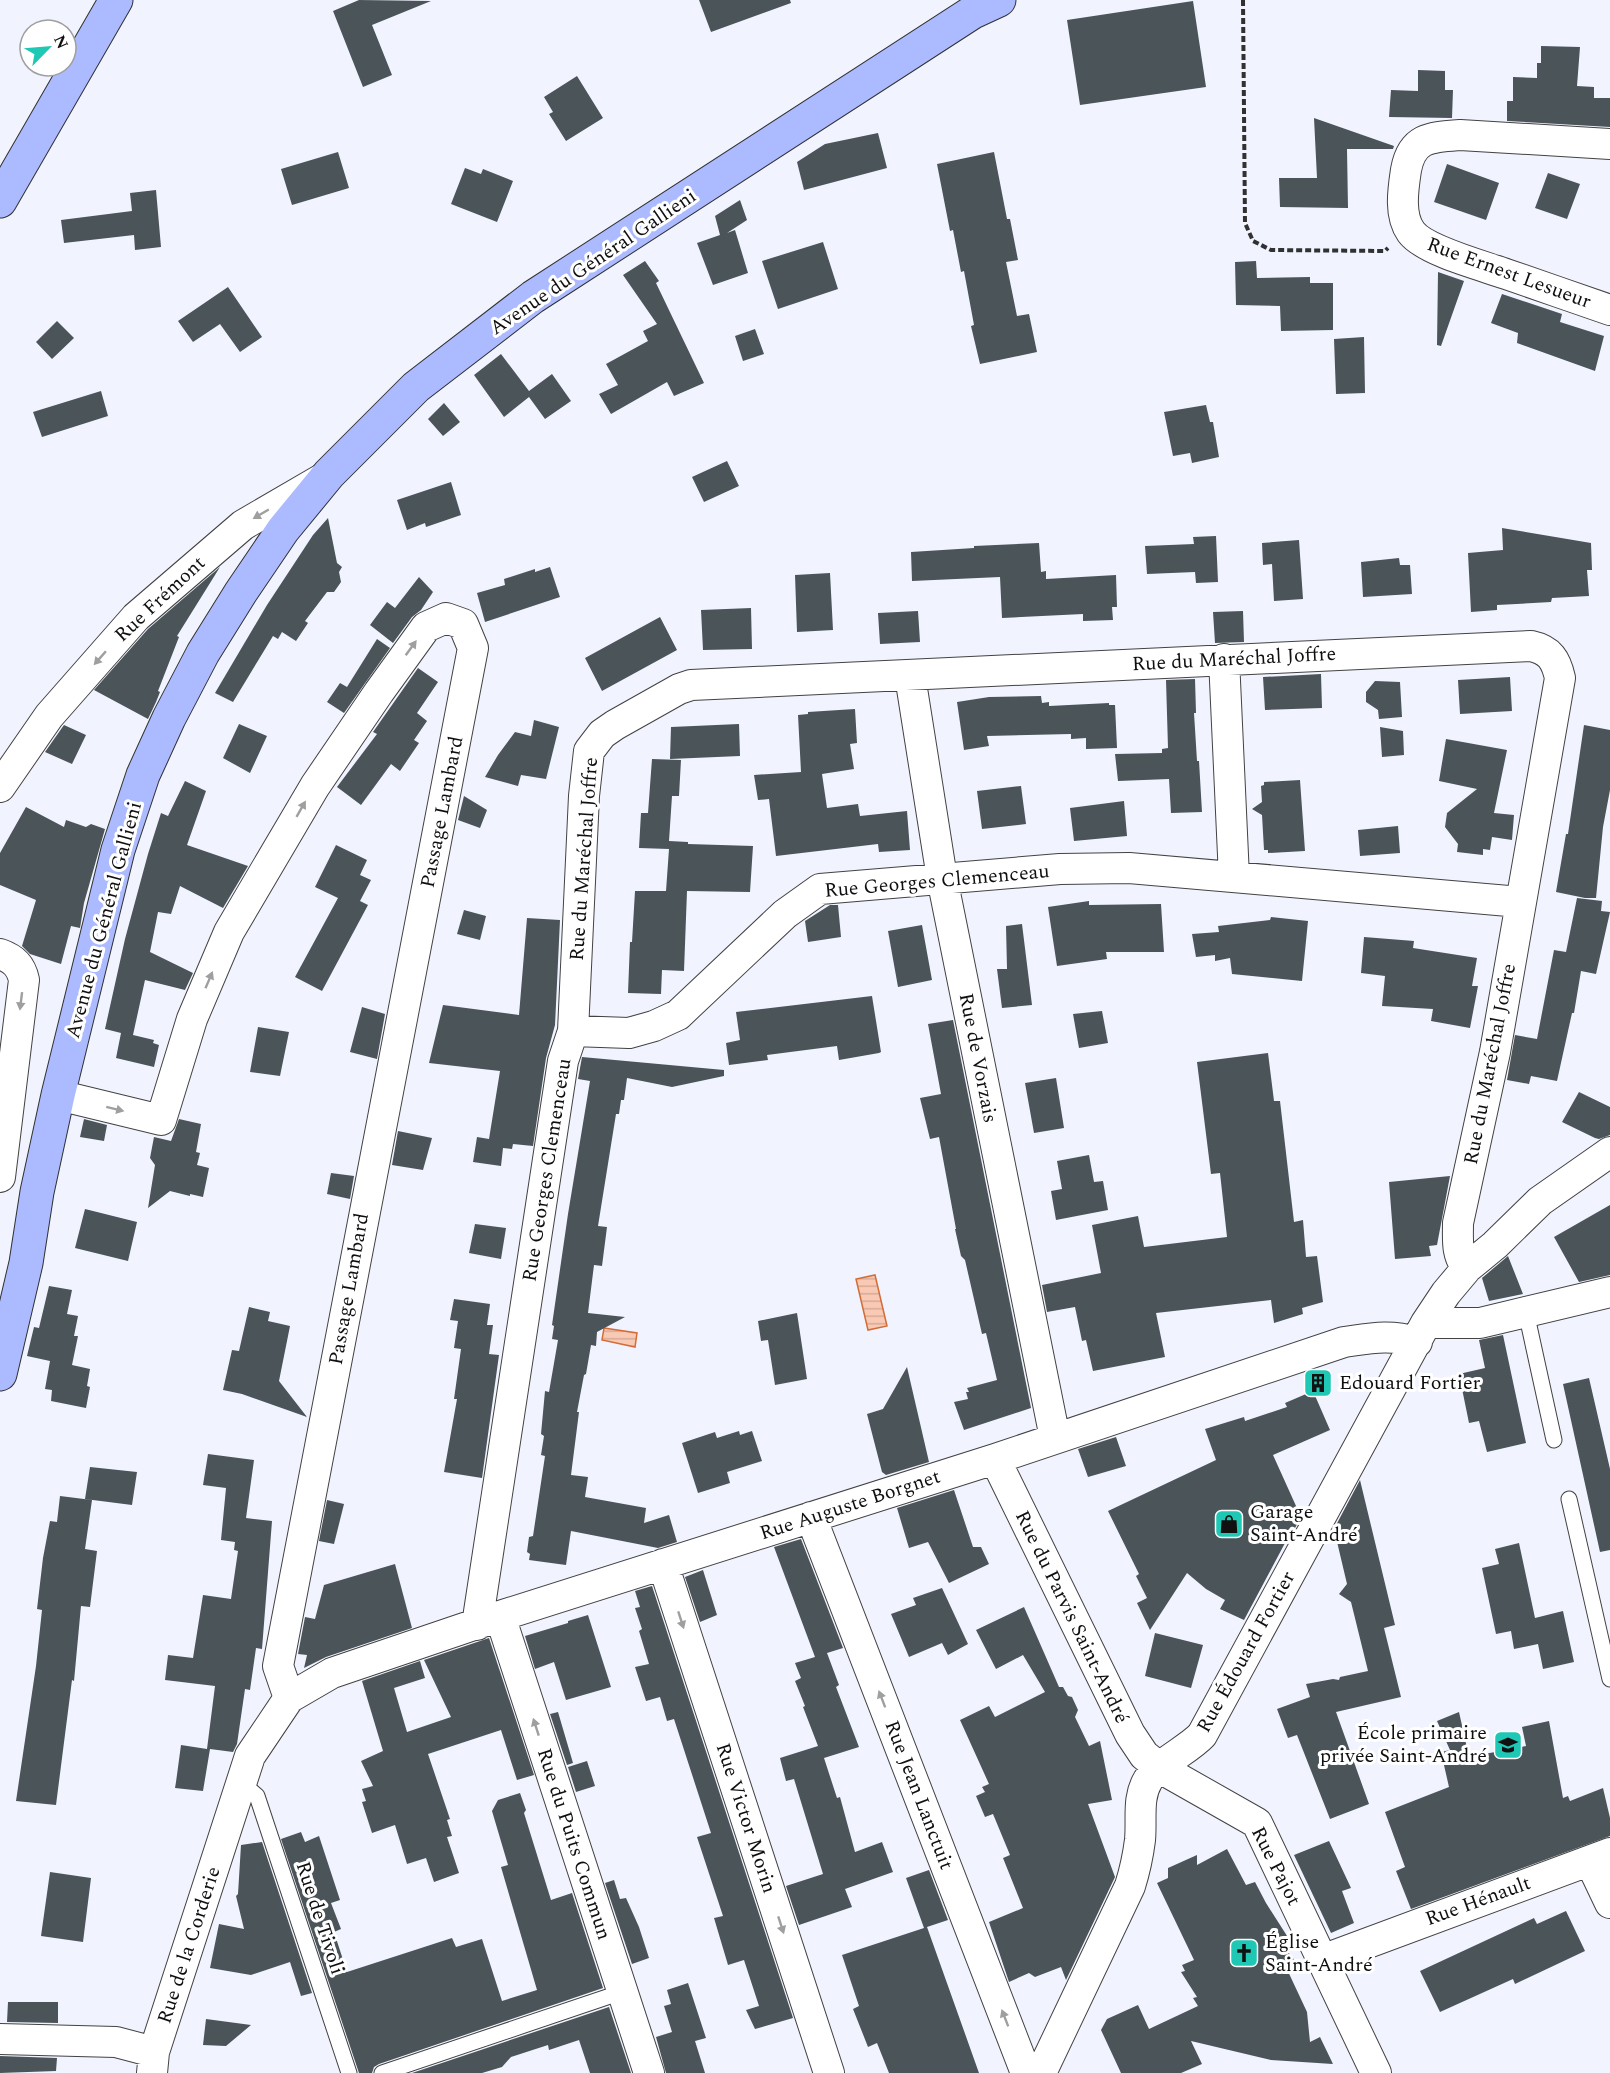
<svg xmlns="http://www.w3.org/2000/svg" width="1610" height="2073" font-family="Spectral,serif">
<defs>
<pattern id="water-rules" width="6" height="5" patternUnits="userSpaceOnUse" patternTransform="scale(1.5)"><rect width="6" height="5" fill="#f9c9b3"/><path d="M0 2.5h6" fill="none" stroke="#d4ab99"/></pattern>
</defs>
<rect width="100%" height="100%" fill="#f1f4ff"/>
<path fill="url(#water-rules)" stroke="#d46c36" stroke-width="1.5" d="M875 1275 887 1326 868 1330 856 1279Z
M604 1328 637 1333 635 1347 602 1340Z"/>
<path fill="#4b5458" d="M359 0 431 1 372 25 392 75 363 87 333 11Z
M699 0H790L791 3 711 32Z
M1193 1 1206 87 1080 105 1067 20Z
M1541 46 1580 47 1577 86 1594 87V98H1610V127L1507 121V101H1513V77L1537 78V63H1541Z
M1418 70 1445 71V90H1453L1452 118 1389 117 1391 90 1418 91Z
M577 76 603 118 566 141 549 114 553 112 544 97Z
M1314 118 1394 146 1393 149H1347L1348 208 1280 207 1279 178H1317Z
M878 133 887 168 804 190 797 162 825 144Z
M338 152 349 188 292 205 281 169Z
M994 152 1007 219H1010L1018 260 1006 262 1017 316 1029 314 1037 352 980 364 971 326 974 325 964 271 961 272 953 230 950 231 937 164Z
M1447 164 1499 183 1486 220 1434 202Z
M465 168 481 174 483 169 513 181 497 222 451 204Z
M1548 173 1580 184 1567 219 1535 208Z
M156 190 161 247 135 250 134 235 64 243 61 220 132 211 130 193Z
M740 200 747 220 727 233 735 230 748 273 713 285 697 243 720 235 715 216Z
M823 242 838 289 778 309 762 261Z
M645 261 659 281 656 283 704 383 674 396 667 382 611 414 599 394 618 385 606 364 648 341 643 331 657 324 623 275Z
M1256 261 1257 278 1310 277V283H1333V330L1281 331 1280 306 1236 305 1235 262Z
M1438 272 1464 281 1441 346 1437 345Z
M228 287 262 337 240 352 220 324 193 342 178 321Z
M1502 294 1562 314 1560 322 1604 336 1595 371 1517 343 1518 333 1491 323Z
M57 321 74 338 52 359 36 342Z
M755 329 764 354 743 361 735 336Z
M1364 337 1365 393 1336 394 1334 339Z
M501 354 529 391 552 374 571 401 545 419 529 397 504 417 474 375Z
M101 391 108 416 42 437 33 412Z
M444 403 460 422 443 436 428 419Z
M1206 405 1210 422H1213L1219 457 1192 463 1190 453 1173 456 1164 412Z
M727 461 739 486 704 502 692 477Z
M451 482 461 515 426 527 425 523 407 530 397 500Z
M328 518 337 563 342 567 339 572 341 582 334 592H327L305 621 308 623 296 641 282 632 278 639 273 636 233 702 215 693 267 605 313 535Z
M1502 528 1591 543 1592 570H1587L1589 596 1552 598 1551 602 1497 605V610L1471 612 1468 553 1503 550Z
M1216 536 1218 582 1196 583 1195 572 1147 574 1145 546 1194 544 1193 537Z
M1299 540 1303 599 1274 601 1272 564 1263 565 1262 543Z
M1039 543 1041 572 1046 571V579L1116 575 1117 607H1112L1113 620 1083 621V614L1002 618 1000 577 912 581 911 552 974 548V546Z
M1399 558 1400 565H1410L1412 594 1363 597 1361 562Z
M220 567 177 636 179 637 158 691 160 692 156 702 148 719 94 690 148 629Z
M550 567 560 597 485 622 477 593 505 585 504 579 535 569V572Z
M830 573 833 630 797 632 795 575Z
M419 577 433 592 421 610 412 617 393 643 370 625 387 602 395 608Z
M751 608 752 649 703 650 701 610Z
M918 611 920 642 880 644 878 613Z
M1243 611 1244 642 1215 643 1213 612Z
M660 617 677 650 602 691 585 658Z
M377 639 390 648 344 713 327 702 340 683 347 687Z
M418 668 438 682 417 713 427 721 414 740 419 743 400 771 391 764 361 805 337 787 377 734 373 732Z
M1321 674 1322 708 1265 710 1263 677Z
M1510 677 1512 711 1460 714 1458 680Z
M1195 679 1196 713H1194L1197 761H1199L1202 812 1171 813 1169 779 1118 781 1115 754 1162 753V749L1168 748 1166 680Z
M1375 681 1400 682 1402 717 1379 719 1378 710 1366 702V692Z
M1041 696 1042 703 1049 702V706L1109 703V705H1115L1117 748 1086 749V738L1071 739V734L987 736 989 746 964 750 957 702 989 697Z
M855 709 857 743 850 744 854 769 822 774 827 808 858 804 860 816 907 811 910 850 879 852 878 844 776 856 769 799 758 800 754 775 801 772 798 715 808 714V712Z
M534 720 559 727 546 779 521 775 518 786 485 777 498 755 515 732 531 736Z
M239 724 267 736 250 773 223 758Z
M739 724 740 756 670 759 671 727Z
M64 725 86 735 72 764 45 752Z
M1584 725 1610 730V790L1603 827 1596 898H1585L1556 892 1566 834H1568Z
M1380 727 1403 731 1404 755 1382 757Z
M1446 739 1507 750 1494 813 1514 815 1512 840 1492 837 1490 850 1483 849V855L1457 852 1458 844 1445 827 1447 813 1477 789 1439 781Z
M652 759 681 760 679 796H672L669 841 688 842V844L753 846 750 892 687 891 684 971 662 970 661 994 628 993 630 942H632L635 891H666L669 849 639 848 641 813H648Z
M1300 780 1305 851 1268 853V850H1264L1262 815 1252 809 1262 802 1261 786 1264 785V782Z
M185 781 206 791 187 845 248 866 223 908 180 886 171 914 158 912 150 952 193 973 185 990 145 980 133 1035 154 1040 153 1043 159 1045 154 1067 116 1058 121 1033 105 1029 125 939 148 854 161 813 168 816Z
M1021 786 1026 824 982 829 977 791Z
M464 796 487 810 480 828 458 820Z
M1124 801 1127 836 1074 841 1070 808Z
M26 807 64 827 66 820 86 827 91 824 105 829 84 903 80 928 71 926 61 964 30 954 22 946 36 900 0 885V853Z
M1398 826 1400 853 1360 856 1358 830Z
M336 845 367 860 360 875 371 880 360 901 368 905 322 991 295 977 338 898 315 887Z
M1577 898 1602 901 1601 911 1610 912 1596 974 1581 971 1574 1013H1572L1557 1081 1531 1076 1529 1084 1507 1080 1515 1035 1537 1039 1554 950 1566 952Z
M1089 901V905L1161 904 1164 952H1106L1107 959 1057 966 1048 907Z
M830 905H838L841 937 808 942 805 921Z
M464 910 486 916 480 940 457 934Z
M1271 917 1308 921 1302 981 1232 974 1230 958 1215 961V955L1196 957 1192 934 1219 932 1218 926 1270 920Z
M527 918 560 920 555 1025 546 1058 533 1146 513 1144 512 1149 503 1148 501 1166 473 1162 477 1137 489 1139 500 1071 429 1063 443 1005 519 1015Z
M1022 924 1032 1005 1002 1008 997 969H1007L1006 926Z
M922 925 932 980 898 987 888 931Z
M1364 937 1414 941 1413 948 1477 958 1472 986H1478L1470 1028 1431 1021 1433 1009 1382 1006 1385 976 1361 973Z
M872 996 881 1052 879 1053 839 1060 837 1046 767 1055 768 1060 729 1065 726 1043 740 1040 736 1012Z
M362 1007 385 1014 377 1059 350 1052Z
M1102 1011 1108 1043 1079 1048 1073 1014Z
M953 1020 1031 1408 964 1430 954 1402 968 1399 966 1392H969L967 1388 997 1380 986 1333 982 1334 965 1260 961 1256 955 1229H956L939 1137 930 1139 920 1098 941 1094 928 1024Z
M258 1027 289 1032 280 1076 250 1072Z
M1268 1053 1274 1101H1280L1294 1222 1303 1220 1306 1257 1317 1256 1323 1302 1302 1308 1303 1314 1274 1323 1271 1300 1156 1313 1165 1357 1093 1371 1086 1340 1082 1341 1075 1307 1047 1312 1042 1285 1101 1273 1092 1225 1138 1216 1144 1247 1227 1237 1220 1173 1211 1174 1197 1062Z
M582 1057 724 1070V1076L672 1087 627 1078 624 1100H621L619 1114H616L598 1226 607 1227 602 1266 594 1265 588 1313 625 1317 597 1332 596 1346 591 1345 586 1374 584 1375 577 1412H579L571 1475 588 1477 585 1497 646 1508 644 1523 669 1515 677 1542 658 1548 571 1531 566 1565 529 1560 530 1554 527 1552 529 1537 533 1536 545 1456 541 1455 544 1436 541 1434 545 1391 549 1392 558 1340 552 1339 554 1326 552 1325 568 1214 590 1081 578 1079Z
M1056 1078 1064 1128 1034 1133 1025 1083Z
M1579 1092 1610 1107V1135L1599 1139 1595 1138 1562 1122Z
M84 1119 107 1125 104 1141 80 1137Z
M179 1119 201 1124 196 1152 200 1153 197 1165 209 1168 203 1197 190 1194V1196L170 1191 148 1208 155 1165 150 1158 154 1137 171 1141Z
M398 1131 432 1138 423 1170 392 1165Z
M1089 1155 1094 1182 1103 1181 1108 1210 1056 1220 1051 1191 1062 1189 1057 1161Z
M331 1173 354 1176 350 1199 327 1194Z
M1450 1176 1437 1245 1429 1246 1431 1256 1395 1259 1389 1182Z
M1610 1205V1275L1579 1282 1554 1237Z
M85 1209 137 1222 128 1261 75 1248Z
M475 1224 506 1228 501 1259 469 1253Z
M1508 1256 1523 1294 1489 1301 1482 1278Z
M49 1286 72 1290 67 1314 78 1316 74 1336H78L72 1365 90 1369 87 1386 90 1387 86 1408 51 1401 52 1390 45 1389 50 1361 27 1356 34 1327 39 1328Z
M454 1299 490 1304 487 1325H493L489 1354 499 1355 482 1478 444 1472 457 1399H454L461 1349 454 1348 458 1321 450 1320Z
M249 1307 270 1312 268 1321 290 1326 279 1381 307 1417 242 1394 223 1390 232 1350 239 1351Z
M797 1313 807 1379 775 1385 768 1340 761 1341 758 1321Z
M1503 1335 1526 1443 1487 1452 1479 1421 1469 1423 1459 1374 1485 1368 1479 1340Z
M907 1367 929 1462 886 1475 882 1472 867 1414 883 1409Z
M1589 1378 1610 1469V1550L1600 1552 1563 1384Z
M1313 1391 1330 1430 1273 1455 1301 1517 1295 1528H1293L1244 1620 1220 1609 1225 1600 1206 1589 1187 1573 1150 1630 1137 1603 1147 1598 1136 1576 1139 1574 1108 1511 1216 1460 1205 1429 1244 1417 1245 1421 1287 1407 1285 1403Z
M739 1431 740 1435 752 1431 762 1461 727 1472 730 1483 698 1493 682 1443 715 1432 717 1438Z
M1116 1437 1126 1466 1088 1477 1078 1449Z
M208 1454 254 1460 246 1518 272 1521 262 1649 256 1648 250 1690 245 1689 237 1744 233 1752 210 1749 203 1791 175 1788 176 1782 181 1745 207 1749 215 1686 165 1680 168 1655 193 1658 203 1595 231 1599 238 1551 234 1550 235 1542 221 1540 226 1488 203 1485Z
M90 1467 137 1472 132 1505 85 1499Z
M1360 1480 1395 1625 1384 1628 1401 1697 1336 1712 1369 1804 1330 1819 1297 1735 1288 1738 1277 1709 1310 1697 1306 1684 1333 1679 1339 1680 1340 1677 1368 1671 1351 1602 1339 1594 1347 1584 1334 1529Z
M954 1490 973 1547H981L989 1564 949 1583 928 1542 909 1548 897 1508Z
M60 1496 92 1500 85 1549 97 1551 90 1607 81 1606 74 1681 72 1680 56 1805 16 1801 36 1666 42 1610 37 1609 43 1558 50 1521 57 1522Z
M327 1500 344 1504 334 1544 319 1541Z
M801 1539 843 1648 827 1653 839 1685 836 1687 859 1747 824 1758 837 1798 840 1797 855 1852 882 1842 893 1872 845 1889 852 1907 799 1925 786 1886 823 1874 794 1779 786 1781 780 1758 818 1746 803 1707 805 1706 795 1681 801 1678 795 1663 815 1657 774 1547Z
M1519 1543 1535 1618 1563 1611 1574 1662 1543 1669 1538 1644 1514 1649 1511 1631 1496 1634 1482 1568 1499 1564 1495 1549Z
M395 1564 412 1628 326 1657 304 1668 307 1655 298 1654 305 1617 315 1619 324 1585Z
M703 1570 717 1615 700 1622 685 1577Z
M652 1586 793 2018 755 2029 746 2010 759 2006 744 1960 728 1965 714 1918 723 1916 697 1837 711 1833 674 1719 667 1721 660 1697 646 1701 635 1667 649 1664 639 1631 642 1629 635 1608 640 1607 635 1591Z
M942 1588 968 1644 948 1655 942 1643 909 1657 891 1614 916 1605 913 1598Z
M1024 1607 1059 1687H1063L1068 1696 1072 1697 1078 1710 1075 1717 1089 1746 1100 1741 1112 1800 1088 1804 1115 1877 1066 1980 1061 1967 1035 1977 1029 1973 1009 1982 989 1922 1023 1908 1003 1858 1010 1855 993 1814 985 1817 976 1796 985 1792 982 1787 989 1784 960 1720 989 1706 995 1717 1045 1692 1023 1655 996 1669 976 1630Z
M588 1615 611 1687 566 1700 554 1662 535 1669 525 1636 568 1623V1621Z
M1155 1633 1203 1645 1191 1688 1145 1676Z
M489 1638 534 1775 517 1780 501 1730 428 1754 450 1819 447 1820 452 1836 447 1837 459 1873 434 1882 426 1858 407 1864 395 1825 372 1833 362 1802 366 1801 362 1789 373 1786 361 1761 383 1751 362 1681 420 1661 425 1678 394 1688 407 1732 451 1717 424 1660Z
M558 1712 573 1763 567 1765 550 1714Z
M1459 1712 1469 1757 1526 1746 1522 1727 1549 1721 1563 1798 1568 1796 1570 1801 1603 1788 1610 1818V1836L1411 1909 1396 1871 1405 1867 1385 1812 1449 1787 1441 1752 1450 1750 1437 1721Z
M587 1761 595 1786 576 1792 568 1767Z
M520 1793 526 1810 524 1813 551 1900 572 1893 603 1988 379 2064 374 2067 372 2073H359L281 1839 301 1832 305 1842 319 1836 340 1900 331 1903 341 1929 334 1932 347 1972 452 1938 456 1947 482 1939 502 2001 537 1990 501 1867 508 1865 492 1811 498 1800Z
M1329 1841 1351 1888 1342 1891 1354 1923 1331 1933 1294 1855Z
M262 1842 312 1993 301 1996 290 1962 251 1975 210 1968 219 1924 244 1929 236 1896 238 1894 241 1845Z
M1227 1849 1246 1885 1255 1882 1266 1903 1289 1939 1293 1950 1288 1952 1295 1961 1285 1965 1307 2012 1310 2042 1320 2037 1333 2064 1271 2060 1191 2041 1202 2064 1181 2073H1121L1101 2030 1107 2019 1138 2005 1149 2029 1198 2006 1193 1998 1197 1997 1181 1972 1185 1971 1182 1965 1194 1960 1157 1883 1168 1878V1868L1197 1855V1865Z
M929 1870 948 1920 927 1927 979 2073H889L877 2043 868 2047 853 2009 859 2006 842 1955 924 1928 906 1878Z
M50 1872 91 1878 83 1942 41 1936Z
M614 1880 620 1899 626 1898 639 1927 649 1958 632 1964 605 1883Z
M1566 1911 1585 1951 1515 1984 1513 1979 1440 2012 1420 1971 1534 1918 1537 1924Z
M688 1983 706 2038 695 2041 705 2073H666L656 2037 672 2032 664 2006 671 2004 667 1990Z
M8 2002H58V2023L7 2022Z
M609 2007 631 2073H590L579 2040 549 2050 548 2045 511 2057 502 2067 482 2073H412Z
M206 2019 251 2025 226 2046 203 2045Z
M0 2056 57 2058 56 2071 0 2073Z"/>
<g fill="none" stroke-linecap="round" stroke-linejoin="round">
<g stroke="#424242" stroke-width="17">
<path id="lane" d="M1526 1312 1554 1440
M1569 1499 1610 1679
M241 1782 257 1796 349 2073
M382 2073 622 1992"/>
</g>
<g stroke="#424242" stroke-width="32">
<path id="street" d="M1610 144 1460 135C1431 137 1412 137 1406 170 1403 190 1399 215 1411 232 1425 251 1484 266 1506 274 1541 286 1575 298 1610 310
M1224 659 1234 877
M910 676 942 878 1055 1438
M0 787 49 716 136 617 243 525 322 479
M0 954C14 959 21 966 24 980L0 1177
M573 1031 584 796 589 751 602 734 615 725 679 689 691 685 1531 646C1550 650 1556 660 1560 678L1495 1052 1458 1223C1458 1240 1456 1254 1467 1268
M58 1095 161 1120 192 1019 229 932 315 786 379 692 426 627 446 618 463 624 473 648 278 1666 289 1698
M1426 1323H1480L1610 1292
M995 1459 1130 1734 1144 1755 1160 1768 1257 1823 1376 2073
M811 1517 1026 2073
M663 1564 829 2073
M500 1616 649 2073
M477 1625 563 1061 573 1031 629 1033 654 1026 678 1015 785 914 820 889 1060 869 1129 868 1520 902
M1590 1861 1610 1903
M1322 1960 1610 1853
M0 2039 116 2042 154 2052
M152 2073 154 2052 250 1756 289 1698 332 1673 500 1616 995 1459 1344 1342C1372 1338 1389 1334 1417 1342
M1041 2073 1130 1886C1135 1870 1138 1856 1140 1840 1142 1819 1137 1798 1148 1780 1157 1764 1188 1750 1202 1735L1426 1323 1446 1293 1467 1268 1495 1245 1540 1201 1610 1152"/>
</g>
<g stroke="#313131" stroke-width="35">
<path id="secondary" d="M0 201 116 0
M0 1374 26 1263 37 1192 58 1095 118 850 143 775 169 718 203 653 241 592 283 530 329 474 416 387 533 297 973 12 999 0"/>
</g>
<path stroke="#313131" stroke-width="4" stroke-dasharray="6 3" stroke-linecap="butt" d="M1243 0 1245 223 1253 241 1271 250 1385 251 1388 248"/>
<use href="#lane" stroke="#fff" stroke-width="15"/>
<use href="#street" stroke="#fff" stroke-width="30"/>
<use href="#secondary" stroke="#acbaff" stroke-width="33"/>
</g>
<defs><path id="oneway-solid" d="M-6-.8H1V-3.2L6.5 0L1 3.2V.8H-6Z" transform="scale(1.5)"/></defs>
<g fill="#9f9f9f">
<use href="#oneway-solid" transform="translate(261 514) rotate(150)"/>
<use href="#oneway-solid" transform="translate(411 648) rotate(-54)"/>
<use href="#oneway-solid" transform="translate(100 658) rotate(131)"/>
<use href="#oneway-solid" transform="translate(301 809) rotate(-60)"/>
<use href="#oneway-solid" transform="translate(209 980) rotate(-67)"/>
<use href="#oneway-solid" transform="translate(21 1001) rotate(97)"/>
<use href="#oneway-solid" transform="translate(115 1109) rotate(14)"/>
<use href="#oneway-solid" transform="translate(681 1620) rotate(72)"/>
<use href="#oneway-solid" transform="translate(882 1699) rotate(-111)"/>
<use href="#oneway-solid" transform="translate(536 1727) rotate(-108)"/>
<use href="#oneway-solid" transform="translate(781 1925) rotate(72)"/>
<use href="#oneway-solid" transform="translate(1005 2018) rotate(-111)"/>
</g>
<defs>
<g id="building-square" transform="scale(1.5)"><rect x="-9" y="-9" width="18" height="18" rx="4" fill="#1fc7b5" stroke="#fff"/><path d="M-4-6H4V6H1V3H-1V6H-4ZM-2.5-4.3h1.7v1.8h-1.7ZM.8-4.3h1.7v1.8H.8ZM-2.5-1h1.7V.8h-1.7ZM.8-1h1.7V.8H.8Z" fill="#111"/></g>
<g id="shop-square" transform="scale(1.5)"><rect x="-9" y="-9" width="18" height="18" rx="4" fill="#1fc7b5" stroke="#fff"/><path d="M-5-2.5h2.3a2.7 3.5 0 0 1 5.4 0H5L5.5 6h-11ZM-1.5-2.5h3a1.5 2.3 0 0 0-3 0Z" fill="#111"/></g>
<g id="school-square" transform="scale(1.5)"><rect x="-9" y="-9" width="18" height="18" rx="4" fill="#1fc7b5" stroke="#fff"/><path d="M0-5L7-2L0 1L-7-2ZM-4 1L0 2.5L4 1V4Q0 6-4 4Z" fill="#111"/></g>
<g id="church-square" transform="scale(1.5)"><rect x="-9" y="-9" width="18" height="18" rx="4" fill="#1fc7b5" stroke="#fff"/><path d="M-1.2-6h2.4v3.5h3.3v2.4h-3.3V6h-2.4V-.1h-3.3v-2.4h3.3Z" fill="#111"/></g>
</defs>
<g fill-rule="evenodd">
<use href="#building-square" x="1318" y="1383"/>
<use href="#shop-square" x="1229" y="1524"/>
<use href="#school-square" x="1508" y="1745"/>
<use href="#church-square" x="1244" y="1953"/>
</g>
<g text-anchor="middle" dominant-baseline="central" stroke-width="6" stroke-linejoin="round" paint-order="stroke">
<g font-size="20" fill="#0f0f0f" stroke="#fff">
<text transform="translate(593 262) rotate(-34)">Avenue du Général Gallieni</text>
<text transform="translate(1509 273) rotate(20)">Rue Ernest Lesueur</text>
<text transform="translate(160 599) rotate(-43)">Rue Frémont</text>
<text transform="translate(1234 659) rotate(-3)">Rue du Maréchal Joffre</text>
<text transform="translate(442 812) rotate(-79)">Passage Lambard</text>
<text transform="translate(584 859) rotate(-86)">Rue du Maréchal Joffre</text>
<text transform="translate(937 881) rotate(-5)">Rue Georges Clemenceau</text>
<text transform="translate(104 920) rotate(-75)">Avenue du Général Gallieni</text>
<text transform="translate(978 1058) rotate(79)">Rue de Vorzais</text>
<text transform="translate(1490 1064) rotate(-79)">Rue du Maréchal Joffre</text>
<text transform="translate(547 1170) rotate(-81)">Rue Georges Clemenceau</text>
<text transform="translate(349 1289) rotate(-80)">Passage Lambard</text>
<text transform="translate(850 1505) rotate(-18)">Rue Auguste Borgnet</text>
<text transform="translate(1072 1617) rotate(64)">Rue du Parvis Saint-André</text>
<text transform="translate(1246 1652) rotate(-61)">Rue Édouard Fortier</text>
<text transform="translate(919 1795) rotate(69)">Rue Jean Lanctuit</text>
<text transform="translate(746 1818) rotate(72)">Rue Victor Morin</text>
<text transform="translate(574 1844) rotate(72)">Rue du Puits Commun</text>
<text transform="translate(1276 1866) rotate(63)">Rue Pajot</text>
<text transform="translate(1478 1901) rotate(-20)">Rue Hénault</text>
<text transform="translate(320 1918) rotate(72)">Rue de Tivoli</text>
<text transform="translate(189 1945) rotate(-72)">Rue de la Corderie</text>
</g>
<g font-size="20" fill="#0f0f0f" stroke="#fff" text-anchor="start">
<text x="1339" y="1383">Edouard Fortier</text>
<text x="1250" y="1512">Garage<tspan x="1250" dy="23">Saint-André</tspan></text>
<text x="1487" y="1733" text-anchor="end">École primaire<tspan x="1487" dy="23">privée Saint-André</tspan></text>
<text x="1265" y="1942">Église<tspan x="1265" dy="23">Saint-André</tspan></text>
</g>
</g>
<g transform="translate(48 48) rotate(65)"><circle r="28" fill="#ffffff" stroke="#9f9f9f" stroke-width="1.5"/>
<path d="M0-4.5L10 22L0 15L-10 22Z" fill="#1fc7b5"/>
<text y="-9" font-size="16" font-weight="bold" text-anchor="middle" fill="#0f0f0f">N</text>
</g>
</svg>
